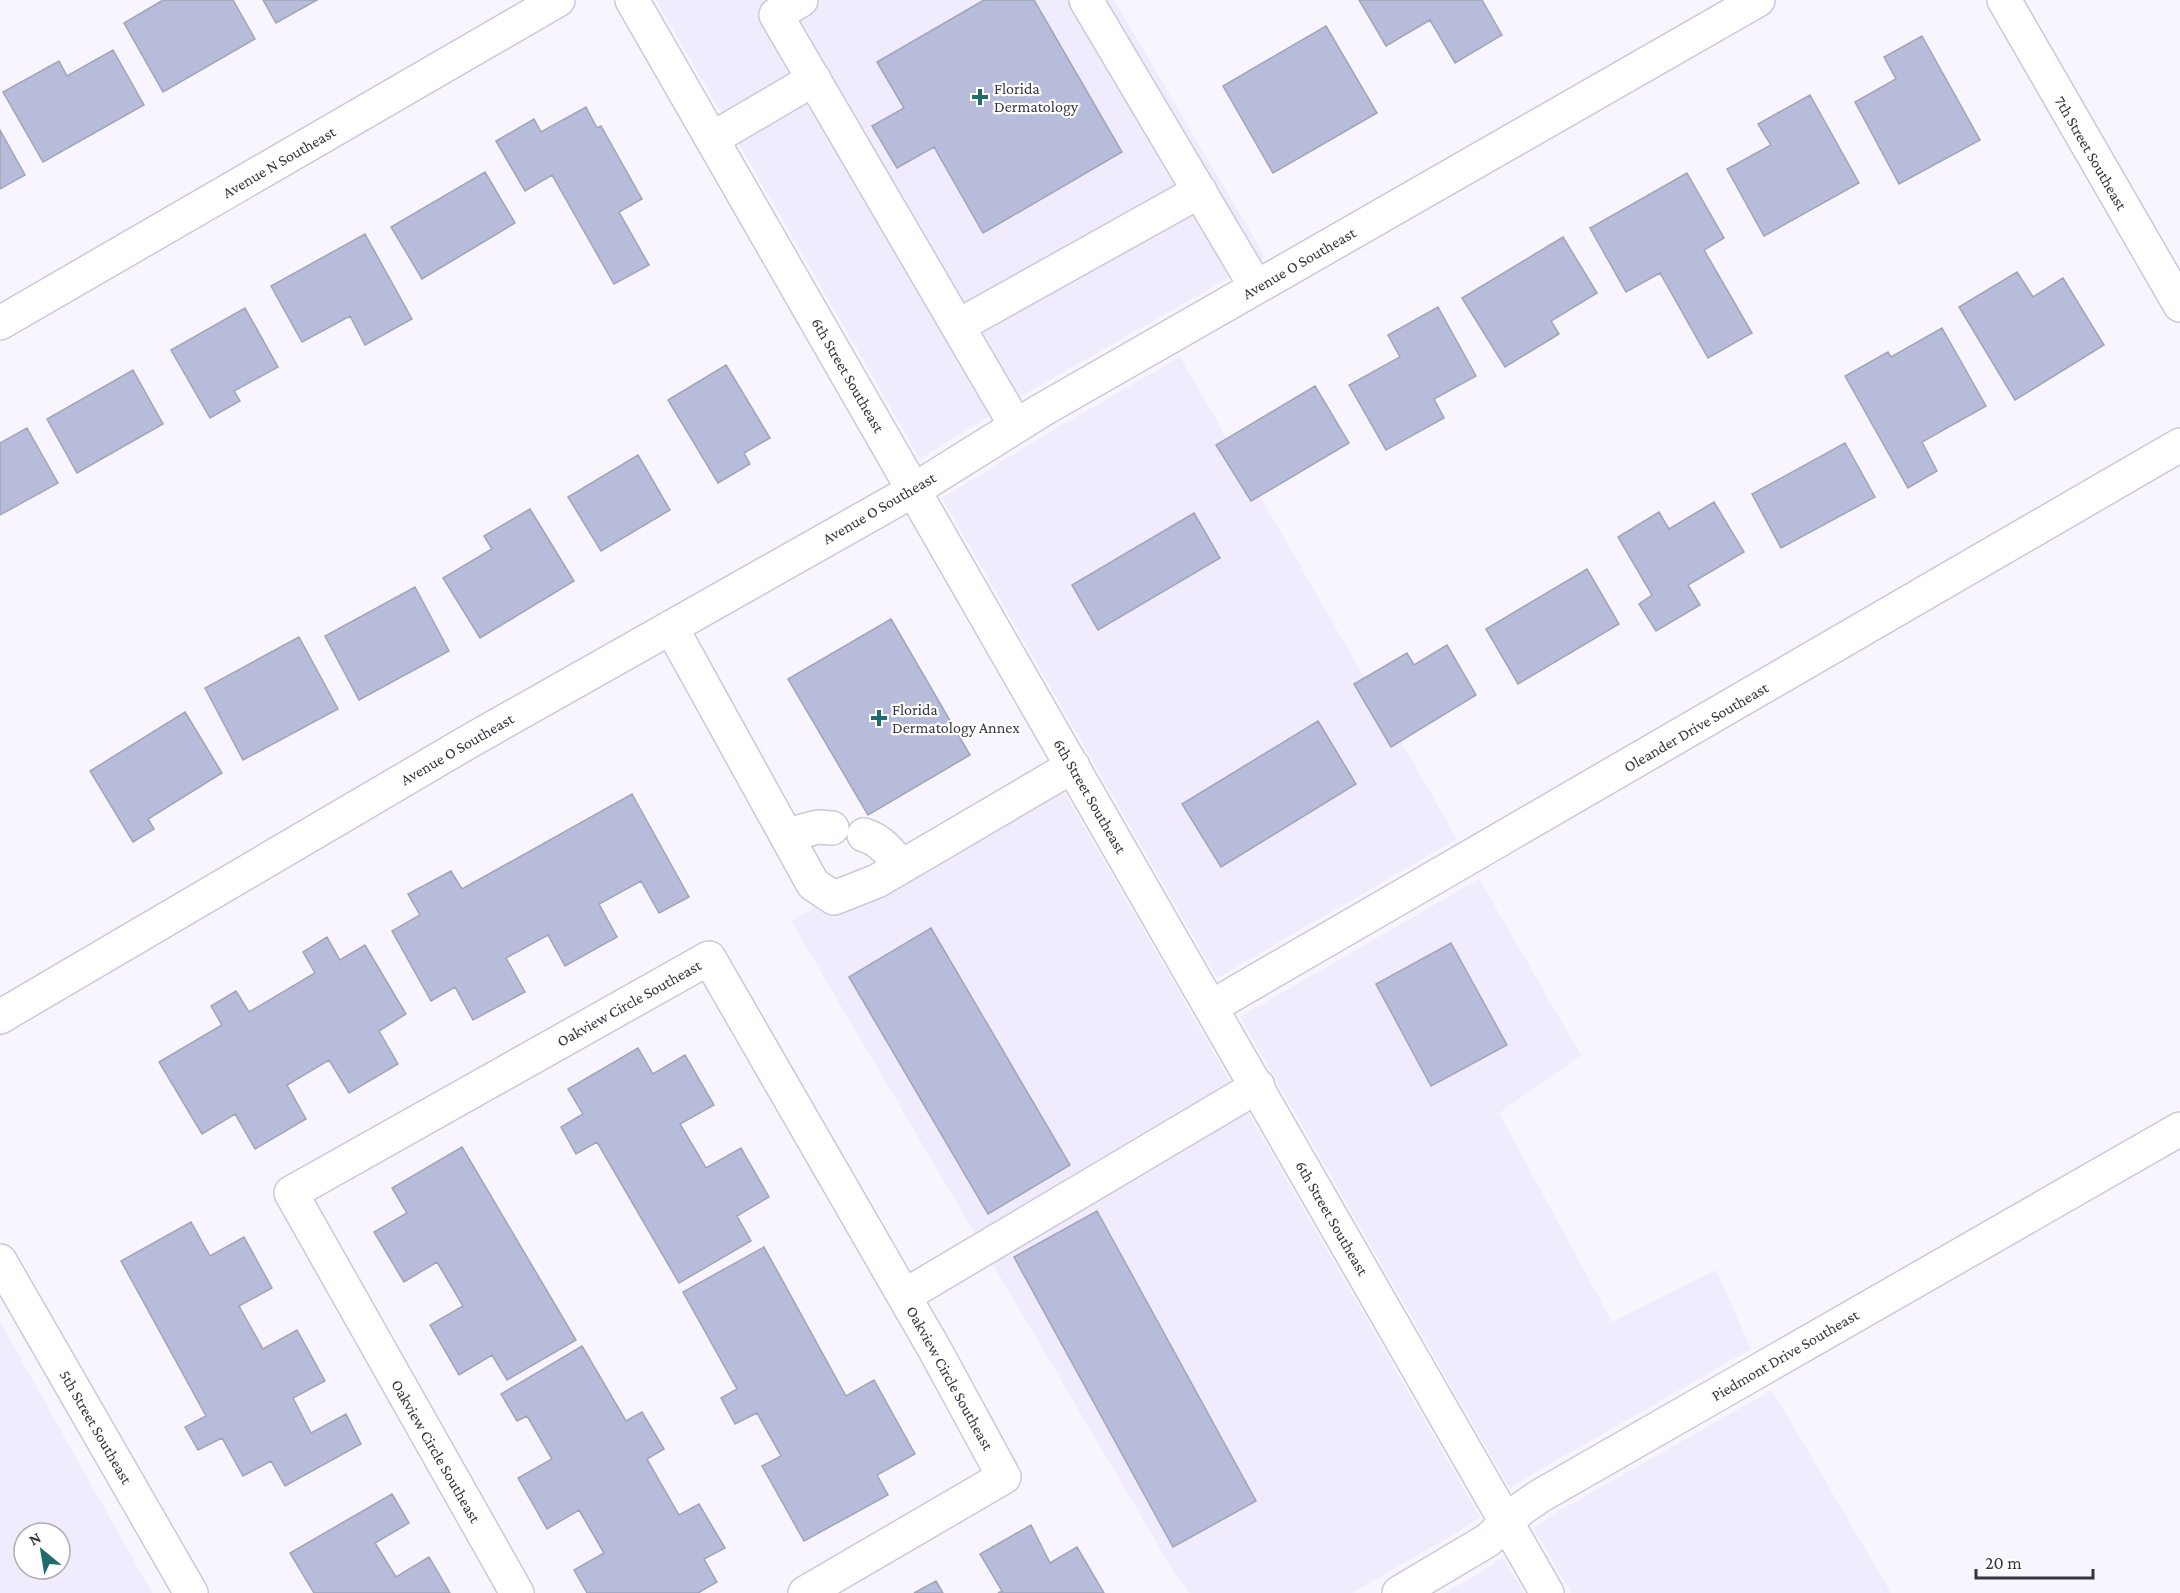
<svg xmlns="http://www.w3.org/2000/svg" width="2180" height="1593" font-family="'Crimson Pro',serif">
<rect width="100%" height="100%" fill="#f8f5fe"/>
<path fill="#f0ebfd" fill-rule="evenodd" d="M656 0H1114L1265 257 1030 391 920 459Z
M1180 357 1457 839 1217 978 942 498 1053 430Z
M1051 769 1480 1517 1456 1533 1352 1593H1190L1171 1567 791 921Z
M1479 879 1581 1055 1499 1113 1612 1322 1716 1270 1751 1349 1529 1476 1510 1489 1240 1017Z
M0 1322 152 1593H0ZM24 1533H60V1569H24Z
M1772 1390 1891 1593H1571L1534 1529 1552 1515Z
M1503 1557 1524 1593H1444L1480 1573Z"/>
<path fill="#b7bcda" stroke="#a1a4b9" stroke-width="1.5" d="M163 0H233L255 39 163 92 124 23Z
M263 0H317L276 23Z
M984 0H1034L1122 152 983 233 934 147 897 168 872 126 904 108 877 62Z
M1359 0H1482L1502 35 1455 63 1430 20 1386 46Z
M1326 26 1377 113 1273 173 1223 86Z
M1922 36 1980 140 1899 184 1855 102 1896 79 1884 57Z
M113 50 144 105 43 162 3 92 59 61 67 76Z
M1810 95 1859 183 1764 236 1727 169 1771 145 1758 124Z
M586 107 597 128 601 126 642 199 619 212 649 265 614 284 552 175 525 191 496 141 534 119 541 132Z
M0 130 25 175 0 189Z
M485 172 515 223 422 279 391 227Z
M1687 173 1724 238 1704 250 1752 333 1708 358 1660 273 1626 292 1590 228Z
M365 234 412 319 365 345 350 316 302 342 271 286Z
M1563 237 1597 293 1551 321 1559 334 1505 367 1462 298Z
M2017 272 2033 297 2063 278 2104 345 2015 400 1959 307Z
M1438 307 1476 376 1434 399 1444 418 1386 450 1349 385 1400 357 1388 335Z
M245 308 278 367 234 391 240 401 210 418 171 350Z
M1942 328 1986 406 1922 442 1937 471 1908 488 1845 376 1888 352 1891 357Z
M726 365 770 438 744 453 750 464 718 483 668 400Z
M133 370 163 424 77 473 47 419Z
M1315 386 1349 443 1251 501 1216 445Z
M27 428 58 483 0 515V443Z
M1845 443 1875 497 1781 548 1752 494Z
M638 455 670 510 601 551 568 497Z
M1714 502 1744 552 1688 585 1700 605 1656 631 1639 604 1652 595 1618 537 1659 512 1669 529Z
M530 509 574 581 480 638 443 578 492 549 484 536Z
M1194 513 1220 558 1098 630 1072 585Z
M1587 569 1619 624 1518 684 1486 629Z
M415 587 449 651 359 700 325 636Z
M891 619 970 755 868 815 788 679Z
M299 637 338 709 243 760 205 688Z
M1447 645 1476 695 1391 747 1354 684 1407 653 1414 665Z
M185 712 222 773 148 819 154 829 133 842 90 771Z
M1318 721 1356 784 1221 867 1182 804Z
M632 794 689 897 659 913 641 881 599 904 617 937 565 966 548 935 506 958 525 992 473 1020 455 987 431 1001 392 931 420 915 408 894 451 871 462 889Z
M931 928 1070 1165 988 1214 849 977Z
M327 937 340 960 365 945 406 1014 379 1031 398 1064 349 1093 329 1060 287 1085 306 1119 255 1149 235 1114 202 1134 159 1062 222 1025 211 1006 236 991 249 1012 315 973 303 952Z
M1451 943 1507 1045 1431 1086 1376 984Z
M638 1048 653 1074 685 1055 714 1105 680 1124 706 1168 741 1148 769 1197 737 1216 751 1241 679 1283 597 1142 576 1154 561 1127 583 1114 568 1089Z
M462 1147 576 1340 507 1380 492 1355 459 1375 430 1325 463 1306 437 1262 404 1282 374 1232 407 1213 392 1188Z
M1097 1211 1256 1501 1173 1547 1014 1257Z
M191 1222 210 1256 244 1237 272 1288 239 1306 263 1349 297 1330 325 1381 293 1398 311 1433 346 1414 361 1444 285 1486 271 1461 243 1476 222 1438 198 1450 185 1427 206 1416 121 1261Z
M764 1247 846 1396 874 1380 915 1454 877 1475 888 1495 804 1541 762 1466 781 1456 757 1413 735 1424 721 1398 737 1389 683 1292Z
M582 1346 626 1421 642 1412 664 1449 647 1459 679 1515 699 1504 725 1548 704 1559 717 1582 698 1593H587L574 1570 604 1553 579 1510 547 1529 518 1478 552 1459 527 1416 517 1421 501 1394Z
M392 1494 409 1523 375 1543 396 1577 429 1557 450 1593H314L290 1553Z
M1031 1525 1050 1563 1077 1547 1104 1593H998L1002 1591 980 1554Z
M936 1581 943 1593H914Z"/>
<g fill="none" stroke-linecap="round" stroke-linejoin="round">
<g stroke="#cdc7dc" stroke-width="36">
<path id="minor" d="M632 0 1547 1593
M801 0 776 15 1016 426
M1086 0 1256 287
M2004 0 2180 305
M712 139 814 79
M0 323 558 0
M958 326 1200 191
M671 627 813 884 834 898 877 881 1073 766
M787 835 818 827 832 828
M864 835C881 840 891 853 901 867
M1211 1007 2180 445
M0 1017 468 742 914 490 1042 410 1758 0
M0 1261 191 1593
M904 1296 1258 1086
M517 1593 291 1193 709 958 935 1350 1004 1477 805 1593
M1399 1593 1488 1540 1521 1509 1540 1496 2180 1129"/>
</g>
<use href="#minor" stroke="#fff" stroke-width="33"/>
</g>
<g fill="#206c6a" stroke="#fff" stroke-width="2">
<path d="M977 88h6v6h6v6h-6v6h-6v-6h-6v-6h6z"/>
<path d="M876 709h6v6h6v6h-6v6h-6v-6h-6v-6h6z"/>
</g>
<g text-anchor="middle" dominant-baseline="central" stroke-width="4.5" stroke-linejoin="round" paint-order="stroke">
<g font-size="16" fill="#37343d" stroke="#fff" text-anchor="start">
<text x="994" y="88">Florida<tspan x="994" dy="18">Dermatology</tspan></text>
<text x="892" y="709">Florida<tspan x="892" dy="18">Dermatology Annex</tspan></text>
</g>
<g font-size="16" fill="#37343d" stroke="#fff">
<text transform="translate(2091 153) rotate(60)">7th Street Southeast</text>
<text transform="translate(279 162) rotate(-30)">Avenue N Southeast</text>
<text transform="translate(1299 263) rotate(-30)">Avenue O Southeast</text>
<text transform="translate(848 375) rotate(60)">6th Street Southeast</text>
<text transform="translate(879 508) rotate(-30)">Avenue O Southeast</text>
<text transform="translate(1696 727) rotate(-30)">Oleander Drive Southeast</text>
<text transform="translate(457 749) rotate(-30)">Avenue O Southeast</text>
<text transform="translate(1090 796) rotate(60)">6th Street Southeast</text>
<text transform="translate(629 1003) rotate(-29)">Oakview Circle Southeast</text>
<text transform="translate(1332 1218) rotate(60)">6th Street Southeast</text>
<text transform="translate(1785 1355) rotate(-30)">Piedmont Drive Southeast</text>
<text transform="translate(950 1378) rotate(61)">Oakview Circle Southeast</text>
<text transform="translate(96 1427) rotate(60)">5th Street Southeast</text>
<text transform="translate(436 1451) rotate(60)">Oakview Circle Southeast</text>
</g>
</g>
<g transform="translate(42 1551) rotate(330)"><circle r="28" fill="#ffffff" stroke="#afaeb1" stroke-width="1.5"/>
<path d="M0-4.5L10 22L0 15L-10 22Z" fill="#206c6a"/>
<text y="-9" font-size="16" font-weight="bold" text-anchor="middle" fill="#37343d">N</text>
</g>
<path d="M1976 1569v9h117v-9" fill="none" stroke="#37343d" stroke-width="3"/>
<text x="1985" y="1569" font-size="18" fill="#37343d" stroke="#ffffff" stroke-width="4.5" paint-order="stroke">20 m</text>
</svg>
